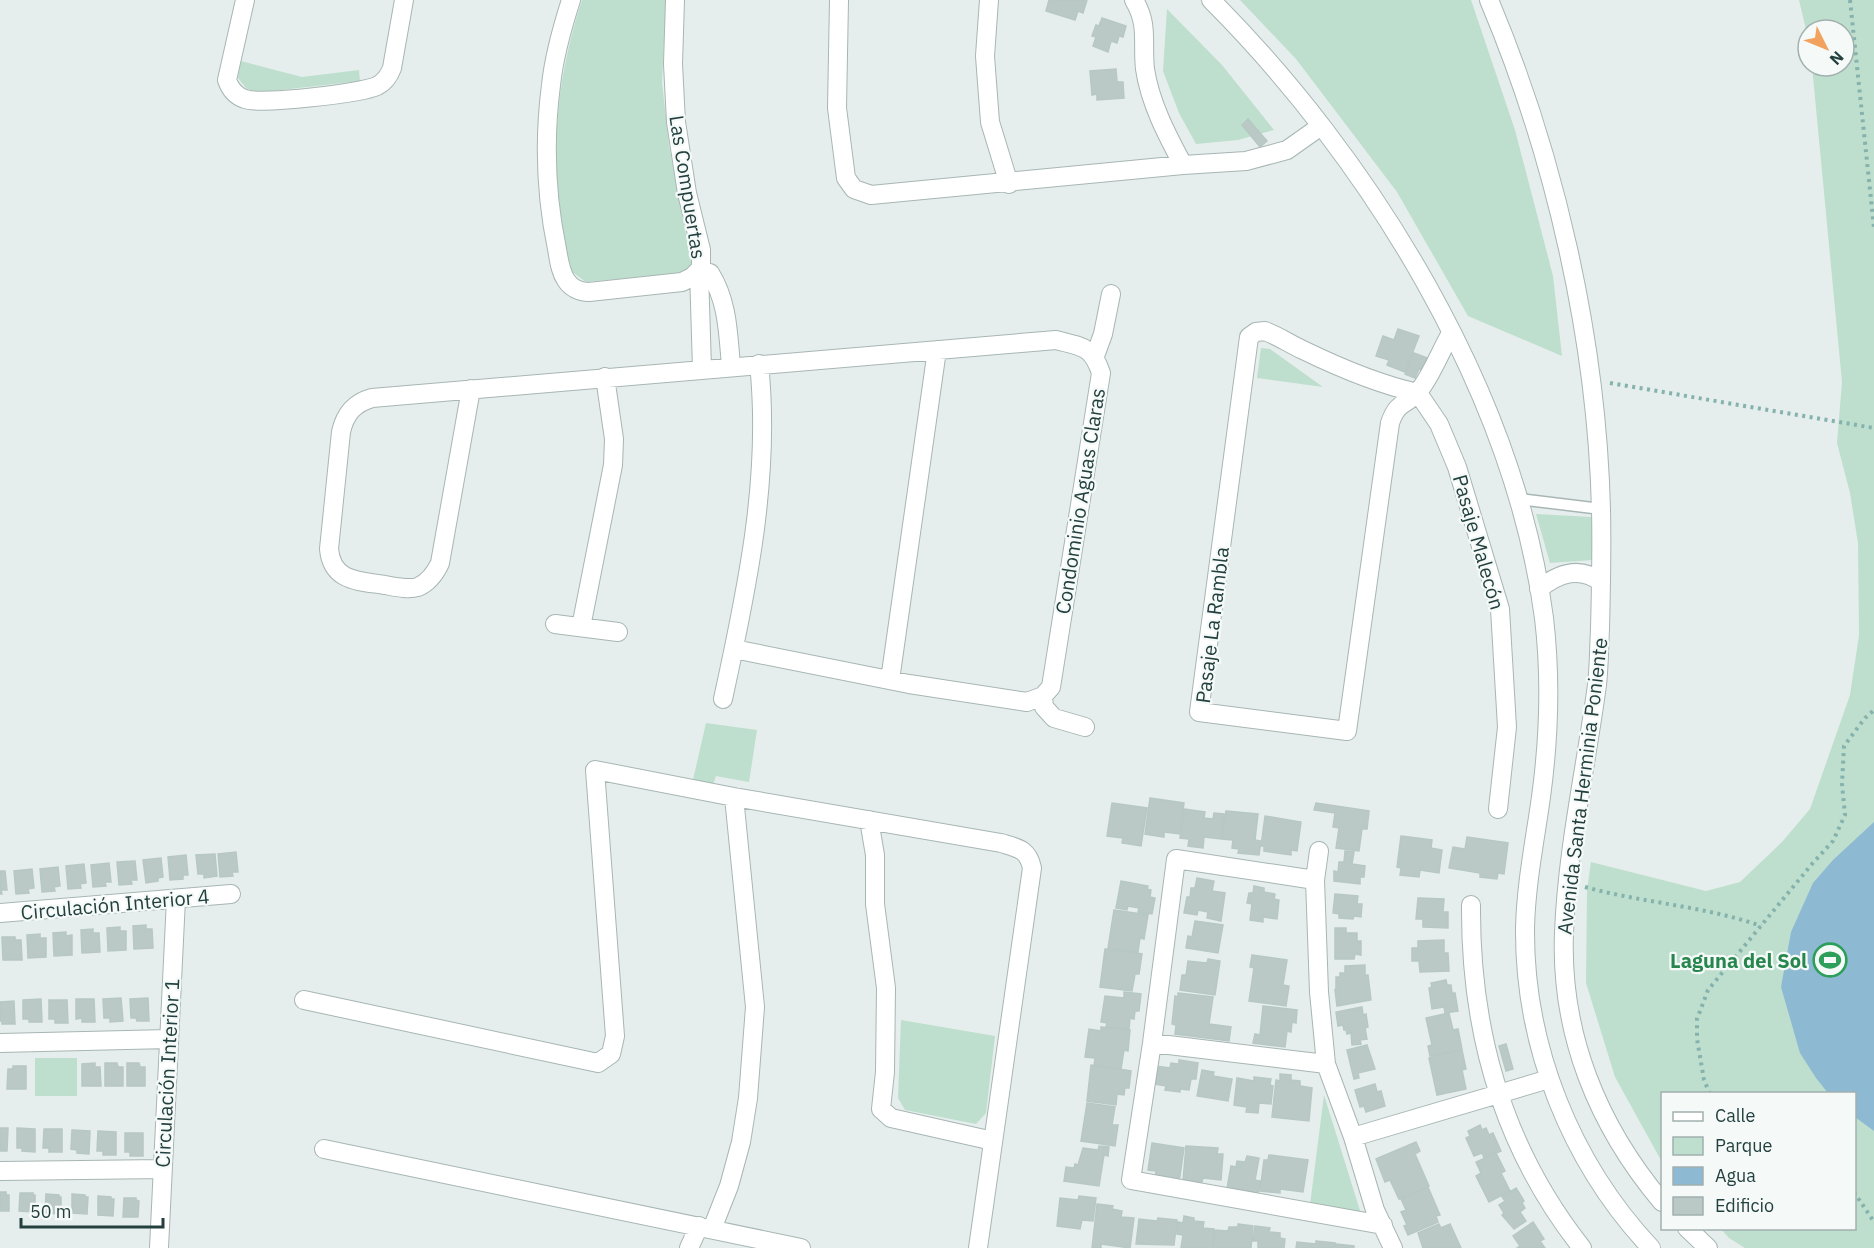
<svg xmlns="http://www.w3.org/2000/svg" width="1874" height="1248" font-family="'IBM Plex Sans',sans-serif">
<rect width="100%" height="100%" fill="#e5eeec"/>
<path fill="#bedfce" d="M582 0H666L662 82 669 145 685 230 694 261 690 269 681 273 586 282 571 271C566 244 560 217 558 189 552 126 562 60 582 0Z
M1240 0H1471L1515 130 1553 276 1562 356 1468 316 1397 192 1296 59Z
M1799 0H1874V1248H1745L1729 1238 1721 1229 1854 1228V1094H1662V1162L1615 1077 1586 983 1587 890 1591 862 1706 891 1740 882 1782 842 1810 809 1850 695 1859 635 1858 543 1850 493 1837 443 1842 382 1812 66H1844V30H1808V38Z
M1167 9 1222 65 1274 130 1238 140 1196 144 1179 113 1163 71Z
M241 61 302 77 359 70 360 81 255 93 246 88 238 78Z
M1261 348 1270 349 1323 387 1257 378Z
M1536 514 1592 517 1593 560 1550 563Z
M706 723 757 730 749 782 716 776 709 796 690 793Z
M901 1020 995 1036 986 1113 976 1124 905 1110 898 1098Z
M35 1058H77V1096H35Z
M1324 1095 1362 1217 1310 1205Z"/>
<path fill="#8db9d3" d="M1874 822V1131L1855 1117 1854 1094 1828 1093 1816 1078 1800 1053 1781 987 1791 932 1813 883 1833 860Z"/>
<path fill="#bac9c5" stroke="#b7c8c4" stroke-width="1.5" d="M1049 0H1087L1083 13 1078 11 1075 20 1046 11Z
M1102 18 1126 26 1123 37 1119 36 1117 43 1111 41 1108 52 1093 46 1096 37 1092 36 1096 25 1099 26Z
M1116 69 1117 82H1123L1124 98 1097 100V94L1092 95 1090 71Z
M1248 119 1267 141 1260 147 1242 125Z
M1398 329 1419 336 1405 372 1387 365 1389 360 1376 356 1383 336 1394 340Z
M1414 353 1427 358 1422 370 1419 369 1415 378 1405 374Z
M1150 798 1184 803 1180 834 1164 832V837L1145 834Z
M1112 803 1147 808 1141 846 1122 843 1123 838 1107 836Z
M1316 803 1369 811 1367 829H1362L1359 851 1336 848 1339 828 1333 827 1335 813 1314 810Z
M1184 809 1205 812 1204 818 1213 819 1214 813 1224 814 1221 839 1204 837 1203 848 1188 846 1189 839 1180 838Z
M1226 811 1258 814 1255 840 1261 841 1259 855 1238 853 1239 849 1232 848 1233 840 1222 839Z
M1265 816 1301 822 1297 851 1291 850V855L1264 851V846H1261Z
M1401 836 1432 840 1431 848 1442 850 1439 873 1420 870 1419 877 1400 875 1401 868 1397 867Z
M1467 837 1508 843 1504 874 1498 873 1497 879 1480 877V873L1449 868 1453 847 1465 849Z
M1345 851 1354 852 1352 864 1365 866 1364 877H1360V884L1334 881V871L1338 872 1339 862H1344Z
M236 852 238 872H232L233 876 220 877 218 854Z
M215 854 217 876 204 878V874H198L196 855Z
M186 855 188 875H183V879L170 880 168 857Z
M161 858 163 877 158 878V881L146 883 143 860Z
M135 861 137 880H131L132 884 119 885 117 862Z
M109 863 111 882H105L106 886 93 887 91 865Z
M84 864 86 883 80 884 81 888 68 889 66 866Z
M58 867 60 886 54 887 55 891 42 892 40 869Z
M32 869 34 888 28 889 29 893 16 894 14 871Z
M0 871H5L7 890H1L2 894H0Z
M1197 878 1214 881 1212 891 1225 893 1221 921 1207 918 1208 912 1198 910 1197 915 1184 913 1187 897H1190L1191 888H1195Z
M1121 881 1148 886 1147 889 1151 890 1150 897 1155 898 1152 914 1138 912 1139 908 1128 906 1127 910 1116 908Z
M1254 886 1264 888V892L1275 894 1274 899 1279 900 1277 919 1263 917V922L1250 920 1252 904 1247 903 1249 893H1253Z
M1335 894 1358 896 1357 904H1362L1361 917 1354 916 1353 919 1339 918V914L1333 913Z
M1418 898 1444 899 1443 912H1448V928L1423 927V919H1416Z
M1114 910 1148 915 1144 939 1140 938 1138 952 1108 948Z
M1195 921 1223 925 1218 953 1186 948 1188 936 1192 937Z
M146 925V929H152L153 948 134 949 133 926Z
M120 927V931H126V950L108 951 107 928Z
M1335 928H1346V933H1357V941H1361V955L1355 954 1354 959H1335Z
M93 929V933H99L100 952 82 953 81 930Z
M66 932V936L72 935V955L54 956 53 933Z
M40 934V938H46V957L28 958 27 935Z
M2 937H15V940H21L22 960H3Z
M1444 940V953H1448L1449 971 1420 972 1419 961H1412V948H1418V941Z
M1105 949 1142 954 1139 974H1135L1132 991 1100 987Z
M1252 955 1287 960 1283 985 1289 986 1286 1006 1249 1001 1254 968 1250 967Z
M1208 959 1220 961 1215 995 1180 990 1182 975H1186L1188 961 1207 963Z
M1365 965V975H1368L1371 1000 1337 1006 1335 990 1336 988V977H1340V973H1345V966Z
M1446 980 1447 985H1451L1452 993H1455L1458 1011 1445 1013 1444 1007 1432 1009 1429 988 1432 987 1431 983Z
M1124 992 1141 994 1139 1011H1135L1134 1019 1130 1018 1129 1029 1106 1027 1107 1023 1101 1022 1105 996 1124 998Z
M1178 993 1213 997 1209 1024 1231 1027 1229 1041 1175 1034 1176 1025 1172 1024 1175 996 1178 997Z
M121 998 123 1021 110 1022V1018H104L103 999Z
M148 998 149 1021H137L136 1018H131L130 999Z
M41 999 42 1022H29V1019H23V1000Z
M76 999H94L95 1022H82V1018L76 1019Z
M49 1000H67L68 1023H55V1019H49Z
M14 1001 15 1024H2V1021H0V1002Z
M1263 1006 1297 1010 1296 1023 1292 1022 1291 1032 1287 1031 1285 1047 1253 1043 1255 1034 1260 1035Z
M1362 1007 1363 1015 1366 1014 1368 1027 1365 1028 1367 1039 1360 1040 1361 1044 1352 1045 1351 1033 1347 1034 1346 1030H1344L1343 1025 1338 1026 1336 1012Z
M1449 1013 1453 1030 1458 1029 1462 1049 1430 1056 1428 1046 1432 1045 1426 1018Z
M1101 1027 1130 1030 1128 1051 1124 1050 1121 1069 1094 1066 1095 1058 1085 1057 1089 1029 1101 1031Z
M1506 1044 1513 1069 1506 1071 1499 1046Z
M1367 1045 1375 1069 1358 1073 1359 1078 1354 1079 1347 1050Z
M1462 1050 1466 1069 1462 1070 1466 1089 1437 1095 1429 1058Z
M1179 1060 1198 1063 1196 1079H1191L1189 1090 1180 1089V1092L1165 1090 1166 1086 1154 1084 1156 1066 1170 1068 1171 1063 1179 1064Z
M95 1063V1067H100L101 1086H82V1064Z
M105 1063H117L118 1067H123V1086H105Z
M127 1063H139L140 1067H145V1086H127Z
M1091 1065 1131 1071 1129 1088H1125L1124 1095 1117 1094 1116 1105 1087 1101Z
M13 1066H26V1089H7L8 1069H13Z
M1202 1070 1214 1072 1213 1076 1232 1079 1228 1101 1197 1096Z
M1280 1074 1291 1075V1080L1300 1081V1086L1312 1088 1309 1121 1272 1117 1276 1080 1280 1081Z
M1254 1077 1271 1079 1270 1085 1273 1086 1271 1104 1259 1103 1258 1113 1246 1112 1247 1107 1234 1105 1237 1078 1254 1081Z
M1375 1084 1377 1092 1381 1091 1385 1106 1366 1112 1364 1106 1360 1107 1355 1090Z
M1087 1103 1115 1107 1112 1125H1118L1115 1146 1081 1141Z
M1480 1125 1482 1130 1486 1128 1489 1135 1493 1133 1501 1151 1484 1158 1482 1153 1474 1156 1466 1138 1470 1136 1468 1131Z
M0 1128H8L7 1151H0Z
M17 1128 35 1129V1152L22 1151V1148H17Z
M44 1129H62V1152H49V1148H43Z
M72 1130 90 1131 89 1154 77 1153V1150L71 1149Z
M98 1131 116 1132V1155H103V1151H97Z
M125 1133H143V1156H130V1152H125Z
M1416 1142 1420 1151 1415 1154 1429 1186 1399 1199 1390 1180 1385 1182 1376 1159Z
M1152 1143 1184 1148 1179 1183 1155 1179 1156 1171 1148 1170Z
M1099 1146 1109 1147 1108 1156 1104 1155 1099 1186 1064 1181 1066 1167 1074 1168 1075 1164 1078 1165 1083 1148 1098 1150Z
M1186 1146 1218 1148 1217 1154H1223L1221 1180 1203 1178 1202 1182 1183 1181Z
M1496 1153 1505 1171 1501 1173 1510 1191 1489 1202 1476 1176 1481 1173 1476 1162Z
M1269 1155 1308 1160 1303 1192 1280 1189V1193L1260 1191 1264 1160H1268Z
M1247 1156 1259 1158 1255 1180 1260 1181 1258 1193 1236 1189 1235 1196 1226 1194 1231 1166 1236 1167 1237 1161 1245 1162Z
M1428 1187 1440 1215 1436 1216 1438 1222 1408 1235 1404 1226 1407 1225 1401 1212 1406 1210 1401 1199Z
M1516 1188 1524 1201 1522 1203 1525 1208 1520 1212 1526 1221 1514 1229 1502 1215 1504 1213 1499 1205 1505 1201 1502 1197Z
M0 1192H6V1195H9V1211H0Z
M20 1193H33L32 1195H35V1212L19 1211Z
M46 1194 59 1195V1197H61V1214L45 1213Z
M72 1194 85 1195V1197H88L87 1214 72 1213Z
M98 1196 111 1197V1199H114L113 1216 98 1215Z
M1079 1196 1096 1198 1093 1221 1082 1220 1080 1229 1057 1226 1060 1198 1078 1200Z
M124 1198H136V1200L139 1201 138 1217H123Z
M1097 1204 1113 1206 1112 1209 1122 1211 1121 1217 1134 1218 1130 1248 1101 1244V1248H1092Z
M1184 1216 1194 1218V1221L1204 1222 1203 1228 1214 1229 1212 1248H1181L1183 1235 1177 1234 1178 1222 1183 1223Z
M1158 1218 1177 1220 1174 1245 1136 1244 1139 1219 1157 1221Z
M1533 1222 1544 1239 1540 1241 1545 1248H1517L1520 1246 1513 1236Z
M1238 1224 1253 1226 1251 1248H1213L1215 1230 1228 1231 1229 1227H1238Z
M1439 1224 1441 1228 1450 1224 1461 1248H1423L1418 1233Z
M1255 1226 1270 1228 1269 1232 1280 1233V1238L1285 1239 1284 1248H1258V1241H1253Z
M1316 1241 1335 1243 1334 1248H1296L1297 1242 1316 1244Z
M1336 1244 1354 1246V1248H1335Z"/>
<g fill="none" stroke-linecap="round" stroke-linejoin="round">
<g stroke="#a7b6b4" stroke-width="13">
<path id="service" d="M1519 499 1601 509"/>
</g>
<g stroke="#a7b6b4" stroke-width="20">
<path id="minor" d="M245 0 227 80C230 89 236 96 245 99 261 105 362 93 377 86 385 82 389 76 392 68L404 0
M571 0C562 28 554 56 551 85 544 139 546 196 557 249 559 260 560 271 566 280 571 288 580 292 589 292L682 282 692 277 701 268V250L687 193 676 122 673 64 675 0
M839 0 837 108 846 178 854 189 871 195 1183 165 1246 161 1287 150 1321 126
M989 0 985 56 990 122 1009 184
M1134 0C1149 25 1142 42 1145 69 1150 103 1167 135 1183 165
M1095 356 1103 334 1111 294
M702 369 699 271 710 273C728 302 728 333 731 366
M471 389 440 563C435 574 429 582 418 587 408 590 396 587 385 585 359 581 332 582 329 549L341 432C345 414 354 403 372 398 600 378 828 358 1056 340 1083 347 1092 346 1101 373L1051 687 1043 696 1027 702 909 684 734 649
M1418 393C1377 384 1340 368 1303 350 1290 344 1278 336 1265 331L1256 332 1249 337 1199 712 1347 731 1390 423C1398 400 1406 406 1418 392 1431 377 1441 350 1451 333
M1418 393 1439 424 1457 467 1500 609 1507 727 1498 809
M555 624 618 632
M581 627 613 465 614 439 605 377
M890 680 937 350
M1043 696 1044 707 1054 718 1085 727
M723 699C747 589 771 476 759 364
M869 820 875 855V904L886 988 885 1072 881 1109 891 1118 993 1141
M1319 851 1315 880 1319 992 1326 1064 1353 1137 1375 1210 1393 1248
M1315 880 1176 859 1152 1043 1131 1180 1383 1225
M1471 905C1470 1031 1503 1148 1582 1248
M0 913 231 894
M304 1000 598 1063 611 1054 615 1036 595 770 734 797 1001 843C1018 848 1028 849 1032 868L978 1248
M0 1043 169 1039
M1152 1043 1326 1064
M1353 1137 1549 1079
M324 1149 801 1248
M0 1171 163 1169
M712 1229 729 1186 741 1142 748 1098 755 1007 734 797
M159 1248 176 899
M689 1248 699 1226"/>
</g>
<g stroke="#a7b6b4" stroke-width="20">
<path id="tertiary" d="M1211 0C1370 159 1514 391 1544 618 1551 677 1549 738 1541 797 1535 840 1526 884 1525 928 1524 1046 1571 1163 1651 1248
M1489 0C1555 156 1597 340 1601 510 1602 550 1601 589 1600 629 1599 648 1599 667 1597 685 1586 767 1567 850 1564 933 1560 1034 1598 1126 1662 1202
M1539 589C1559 573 1580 566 1601 582
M1687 1228 1708 1248"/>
</g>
<path stroke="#85b2ad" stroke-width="4" stroke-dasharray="3 4.5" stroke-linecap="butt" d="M1850 0 1874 228
M1610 383 1874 428
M1585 887C1643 903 1705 906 1761 926
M1710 1094 1704 1080 1697 1039V1019L1708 990 1812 864 1833 841 1845 815 1842 784 1844 746 1865 718 1874 710
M1854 1192 1874 1222"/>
<use href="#service" stroke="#fff" stroke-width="10"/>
<use href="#minor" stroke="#fff" stroke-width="18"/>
<use href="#tertiary" stroke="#fff" stroke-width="18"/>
</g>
<defs>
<g id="stadium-ring" transform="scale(1.725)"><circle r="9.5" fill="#f5faf9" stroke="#2e9e5b" stroke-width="1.5"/><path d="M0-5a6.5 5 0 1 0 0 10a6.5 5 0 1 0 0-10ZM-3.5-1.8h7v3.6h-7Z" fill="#2e9e5b"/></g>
</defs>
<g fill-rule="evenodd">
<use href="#stadium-ring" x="1830" y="960"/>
</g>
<g text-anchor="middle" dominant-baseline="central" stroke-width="4.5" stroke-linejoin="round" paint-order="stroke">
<g font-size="20" fill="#23403e" stroke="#f5faf9">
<text transform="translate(688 187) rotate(81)">Las Compuertas</text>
<text transform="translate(1080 501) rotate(-81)">Condominio Aguas Claras</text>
<text transform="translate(1479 542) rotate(74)">Pasaje Malecón</text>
<text transform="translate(1212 625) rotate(-83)">Pasaje La Rambla</text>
<text transform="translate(1582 786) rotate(-83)">Avenida Santa Herminia Poniente</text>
<text transform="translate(115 904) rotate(-5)">Circulación Interior 4</text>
<text transform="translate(167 1073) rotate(-87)">Circulación Interior 1</text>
</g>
<g font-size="20" font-weight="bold" fill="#27864d" stroke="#f5faf9" text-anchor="end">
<text x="1807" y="960">Laguna del Sol</text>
</g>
</g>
<rect x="1661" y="1092" width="195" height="138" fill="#f5faf9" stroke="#a1b0ae" stroke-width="1.5"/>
<rect x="1673" y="1112" width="30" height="9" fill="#ffffff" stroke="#a1b0ae" stroke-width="1.5"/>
<text x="1715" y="1122" font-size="18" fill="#23403e">Calle</text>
<rect x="1673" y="1137" width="30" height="18" fill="#bedfce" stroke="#a1b0ae" stroke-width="1.5"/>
<text x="1715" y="1152" font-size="18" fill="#23403e">Parque</text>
<rect x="1673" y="1167" width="30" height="18" fill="#8db9d3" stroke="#a1b0ae" stroke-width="1.5"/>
<text x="1715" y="1182" font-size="18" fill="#23403e">Agua</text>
<rect x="1673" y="1197" width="30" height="18" fill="#bac9c5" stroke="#a1b0ae" stroke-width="1.5"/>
<text x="1715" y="1212" font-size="18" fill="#23403e">Edificio</text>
<g transform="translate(1826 48) rotate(133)"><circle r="28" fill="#f5faf9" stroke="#a1b0ae" stroke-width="1.5"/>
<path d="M0-4.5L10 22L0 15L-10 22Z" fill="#f2a25e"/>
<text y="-9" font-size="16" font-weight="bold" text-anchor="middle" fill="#23403e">N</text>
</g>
<path d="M21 1218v9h142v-9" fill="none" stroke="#23403e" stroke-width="3"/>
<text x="30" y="1218" font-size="18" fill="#23403e" stroke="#f5faf9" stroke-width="4.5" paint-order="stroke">50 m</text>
</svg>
